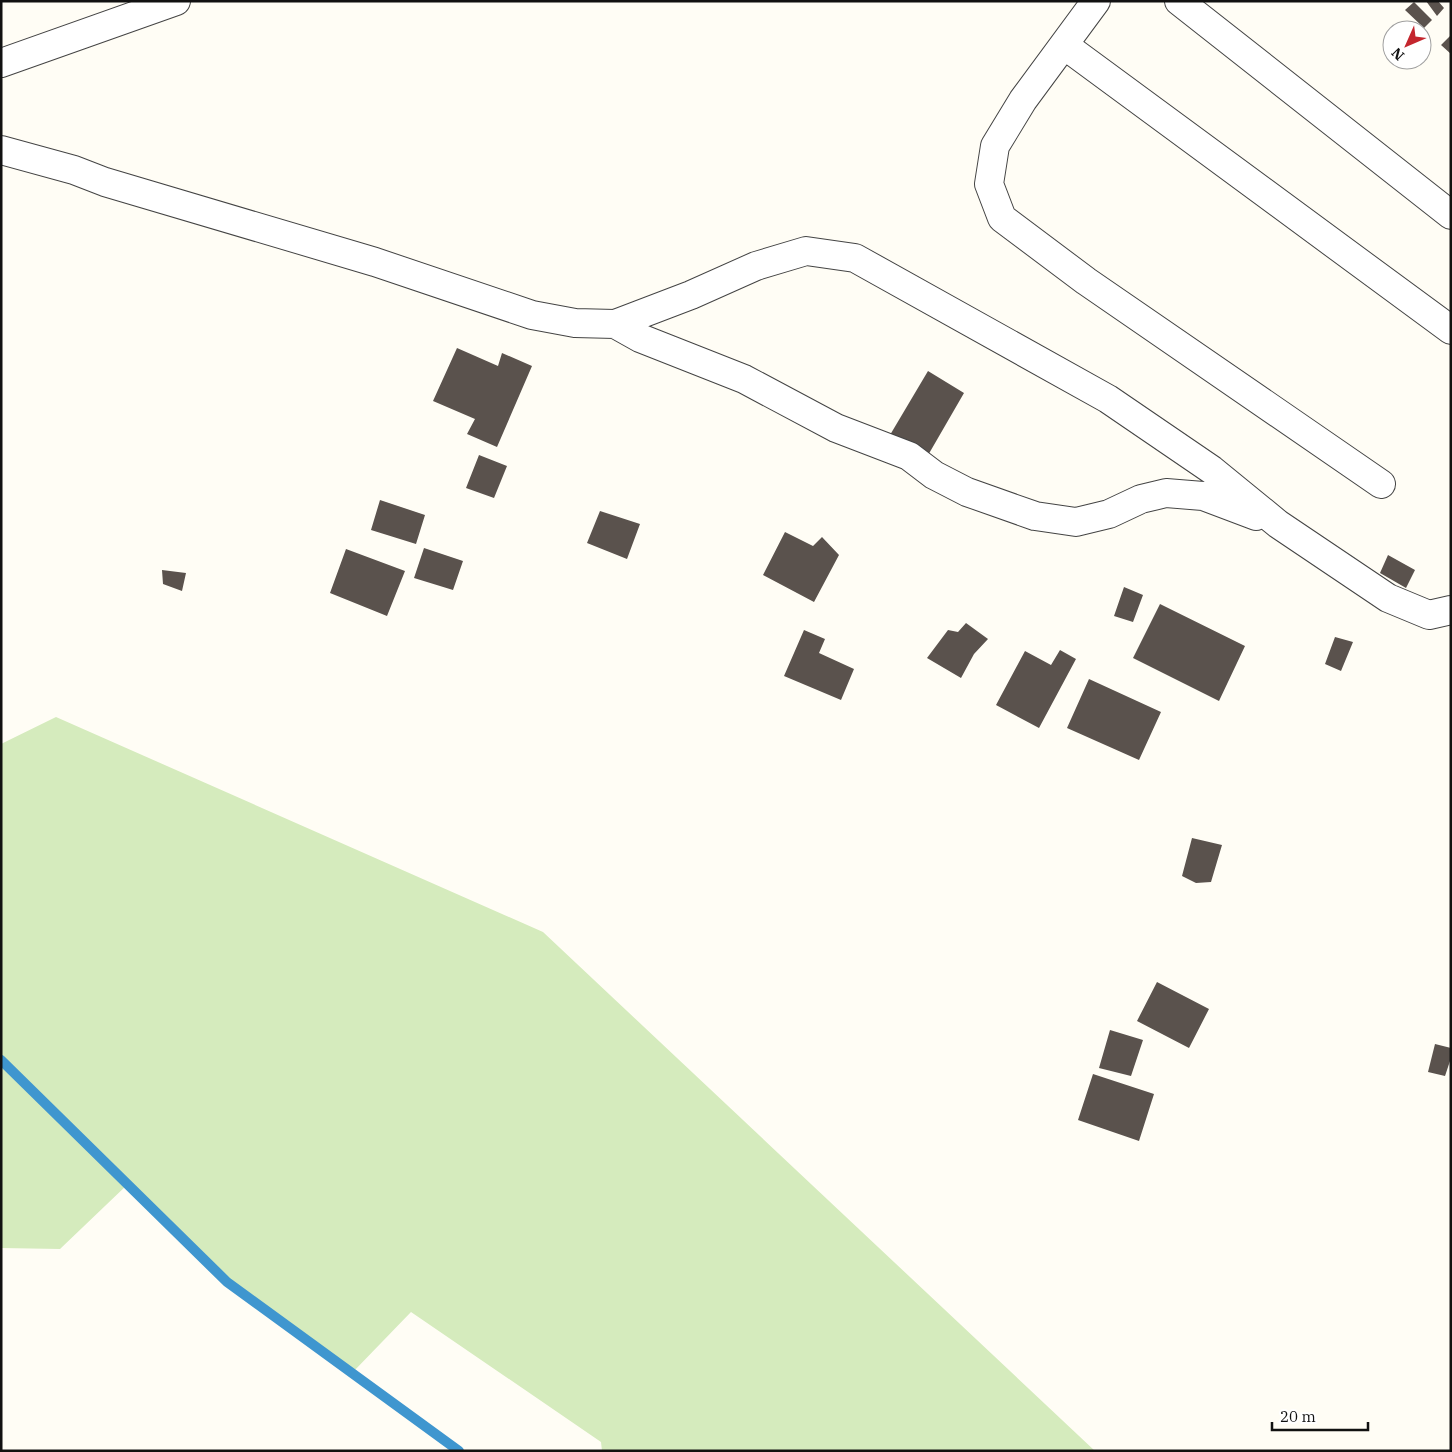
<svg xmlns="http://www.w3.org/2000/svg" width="1452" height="1452" font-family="'IBM Plex Serif',serif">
<rect width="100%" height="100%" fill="#fffdf5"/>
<path fill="#d5ebbd" d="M56 717 543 932 1095 1451H602L601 1442 411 1312 352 1373 215 1270 128 1184 60 1249 1 1248V744Z"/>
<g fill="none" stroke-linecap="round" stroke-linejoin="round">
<path stroke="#3f96cf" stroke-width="10" d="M1 1060 227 1282 459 1451"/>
</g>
<path fill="#5a524d" d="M1426 1H1438L1444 8 1437 16Z
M1414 2 1432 20 1424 28 1405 10Z
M1451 35V54L1441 45Z
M457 348 498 366 502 353 532 366 497 447 467 434 475 419 433 401Z
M928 371 964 393 927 457 890 435Z
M479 455 507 466 494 498 466 488Z
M380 500 425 515 416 544 371 530Z
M600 511 640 524 627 559 587 543Z
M785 532 813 546 822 537 839 555 814 602 763 575Z
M424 548 463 561 453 590 414 578Z
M346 549 405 571 387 616 330 593Z
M1388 555 1415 570 1406 588 1380 573Z
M162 570 186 573 182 591 163 584Z
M1124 587 1143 595 1133 622 1114 616Z
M1160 604 1245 646 1219 701 1133 658Z
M966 623 988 639 974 654 961 678 927 658 948 630 958 632Z
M804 630 825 639 819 653 854 669 841 700 784 676Z
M1335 637 1353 642 1341 671 1325 664Z
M1060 650 1076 659 1039 728 996 705 1025 651 1051 665Z
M1089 679 1161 712 1139 760 1067 728Z
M1192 838 1222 845 1211 882 1196 883 1182 876Z
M1157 982 1209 1009 1189 1048 1137 1021Z
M1110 1030 1143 1040 1131 1076 1099 1068Z
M1435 1044 1451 1048V1058L1445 1076 1428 1072Z
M1093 1074 1154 1094 1139 1141 1078 1120Z"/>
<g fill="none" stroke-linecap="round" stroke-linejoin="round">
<g stroke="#444" stroke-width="30">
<path id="minor" d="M1096 1 1023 100 995 146 989 184 1002 218 1086 281 1381 484
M1179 1 1451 215
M1064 45 1451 330
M1 63 176 1
M1 150 74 170 105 182 375 262 532 315 575 323 615 324 691 295 756 266 806 251 855 258 1108 399 1212 470 1278 524 1388 598 1429 615 1451 610
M615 324 640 338 744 379 836 428 909 456 934 475 967 492 1035 516 1076 522 1109 514 1141 499 1166 493 1203 496 1256 516"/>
</g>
<use href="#minor" stroke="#fff" stroke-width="28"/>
</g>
<rect width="1452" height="1452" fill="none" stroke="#111111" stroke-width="5"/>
<g transform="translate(1407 45) rotate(225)"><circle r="24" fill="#ffffff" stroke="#a0a0a0"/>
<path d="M0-4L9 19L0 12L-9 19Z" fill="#c4262e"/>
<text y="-8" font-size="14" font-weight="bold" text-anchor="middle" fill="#111111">N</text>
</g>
<path d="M1272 1422v8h96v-8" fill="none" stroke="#111111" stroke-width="2.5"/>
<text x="1280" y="1422" font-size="15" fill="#111111" stroke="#ffffff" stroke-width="4" paint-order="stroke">20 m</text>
</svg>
